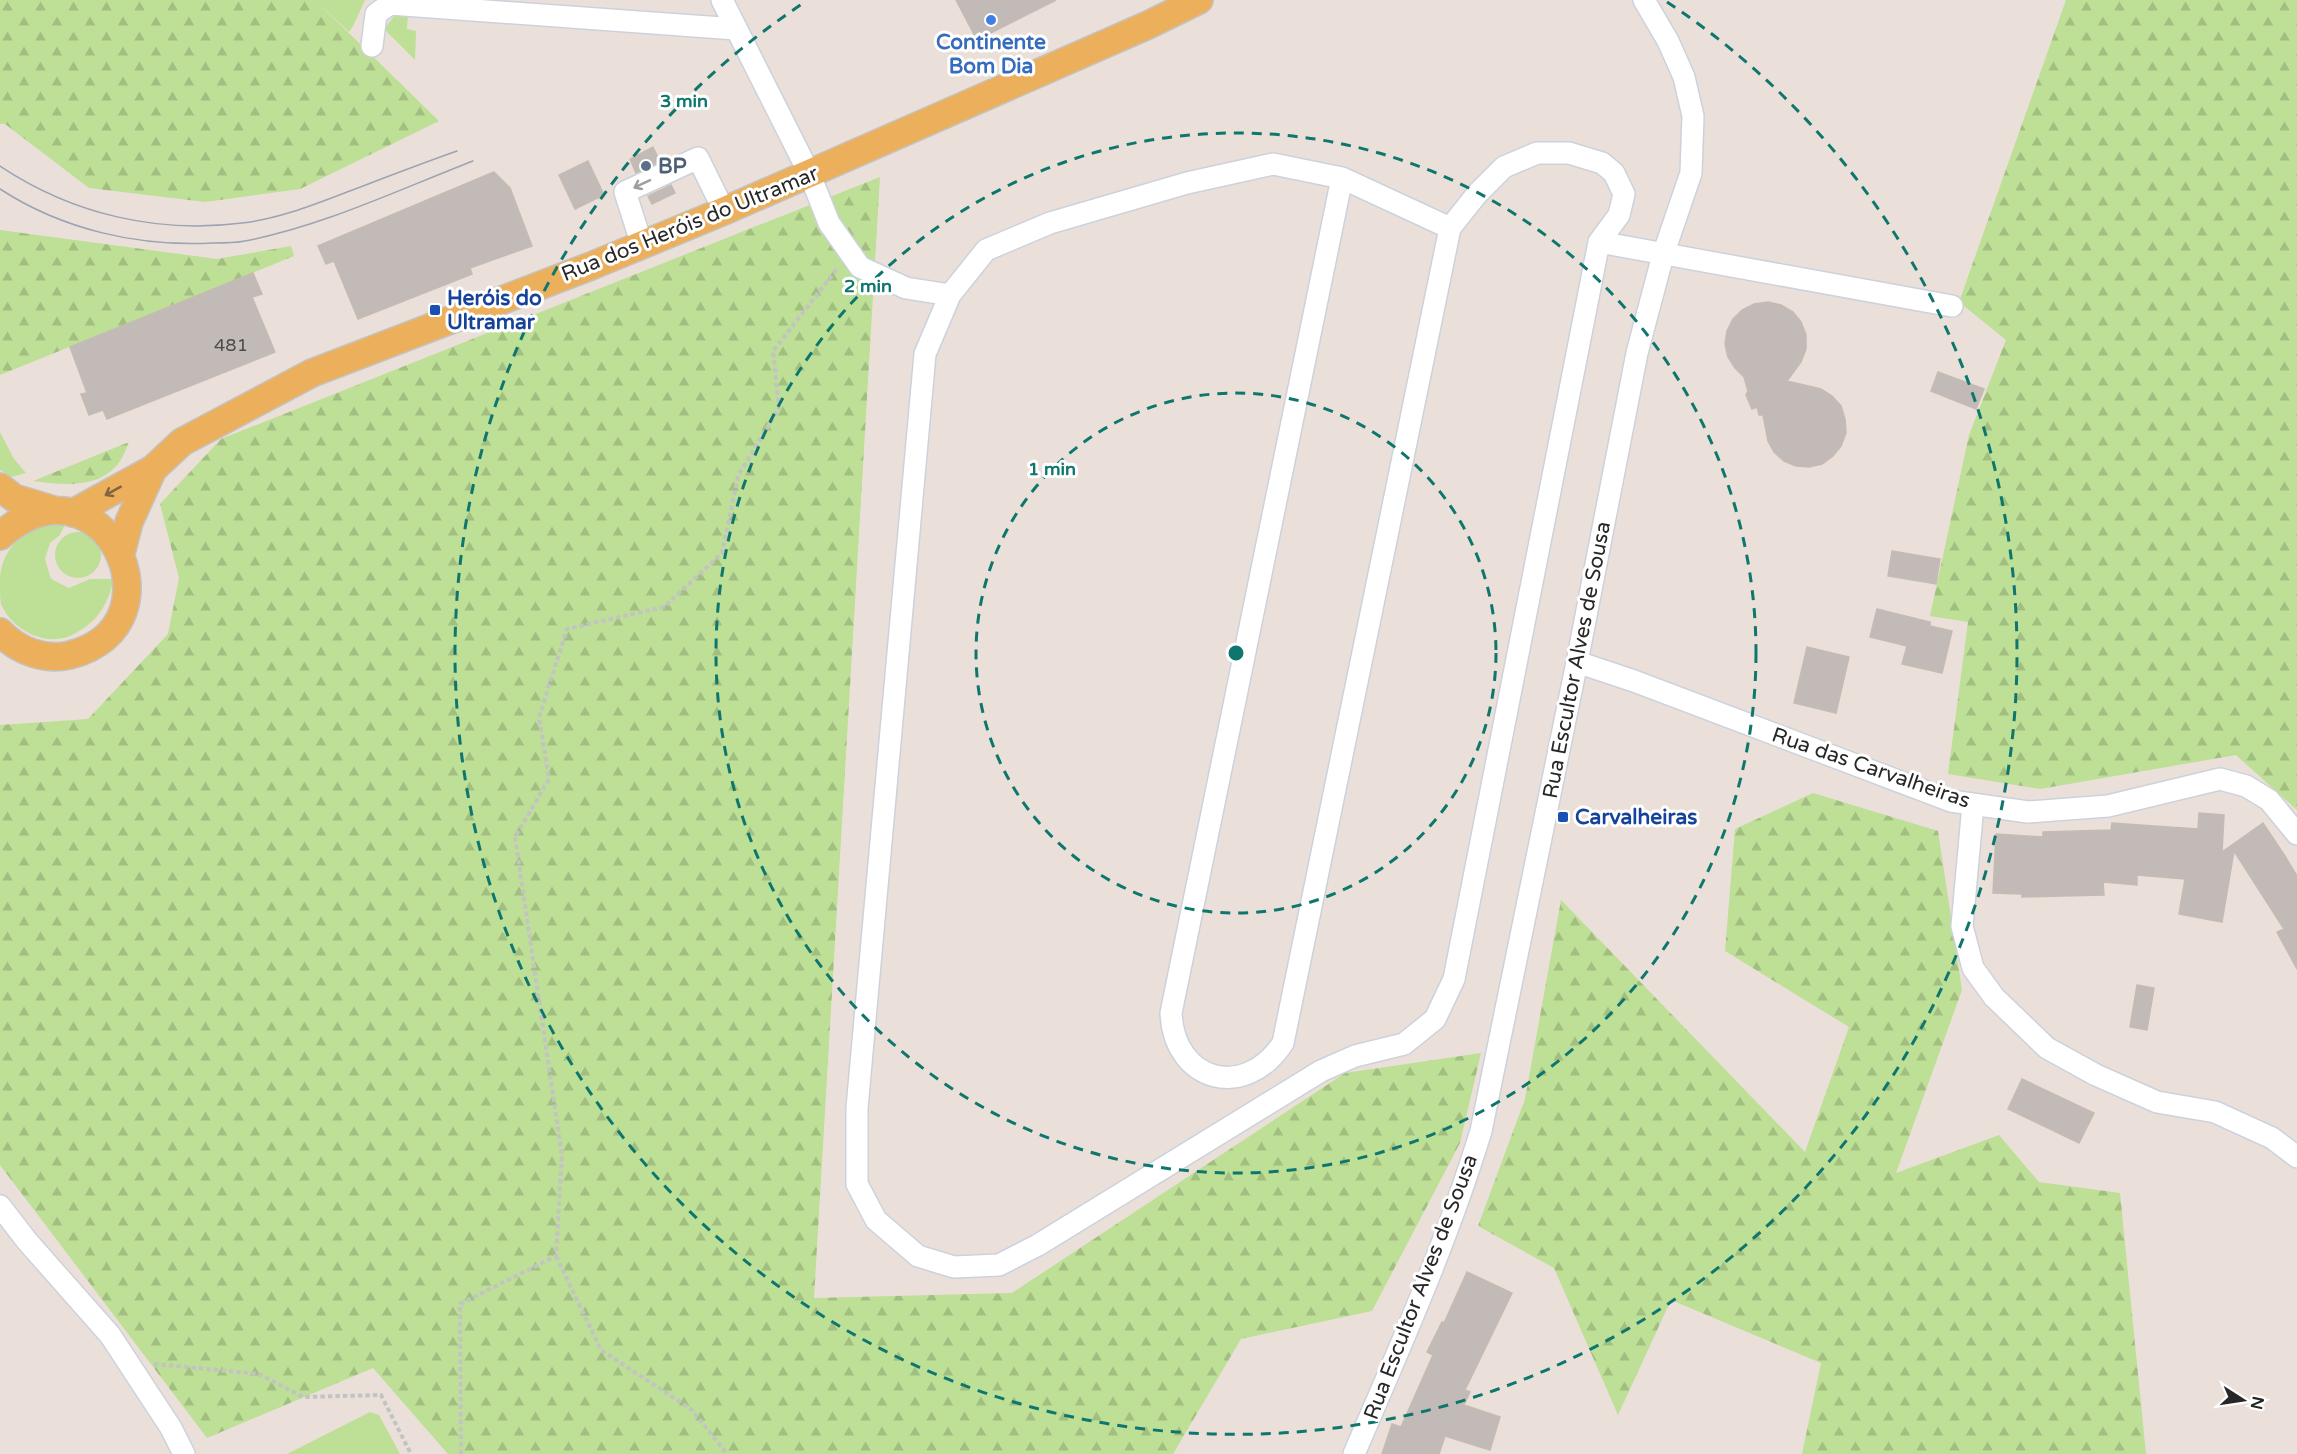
<svg xmlns="http://www.w3.org/2000/svg" width="2297" height="1454" font-family="'Varela Round',sans-serif">
<defs>
<pattern id="forest-firs" width="22" height="20" patternUnits="userSpaceOnUse" patternTransform="scale(1.5)"><rect width="22" height="20" fill="#bddf96"/><path d="M5 1l3.5 6h-7zM16 11l3.5 6h-7z" fill="#a2bf81"/></pattern>
</defs>
<rect width="100%" height="100%" fill="#eae0d9"/>
<path fill="#bddf96" d="M315 0H365L353 26 349 32Z
M396 14H408L407 29 416 31 415 60 384 29Z
M0 432 14 459 26 473 11 477 0 470Z
M66 522 60 535 50 543 45 559 51 579 69 588 90 579H114C107 605 100 619 76 633 50 649 13 632 1 604 0 598 0 588 0 582 0 556 15 537 39 526 46 522 57 523 66 522Z
M55 555a23 23 0 1 1 46 0a23 23 0 1 1-46 0Z
M370 1412 379 1415 400 1454H287Z"/>
<path fill="url(#forest-firs)" d="M0 0H315L439 121 300 189 205 202 89 188 5 124H0Z
M2066 0H2297V810L2236 755 2040 789 1948 774 1968 622 1930 616 1969 435 2006 340 1959 302Z
M880 177 814 1298 1012 1293 1345 1073 1481 1053 1460 1143 1372 1311 1241 1339 1173 1454H448L373 1368 207 1438 0 1165V725L88 719 168 634 179 578 160 504 221 439Z
M0 230 217 259 291 246 294 256 0 375Z
M129 442C126 449 123 458 118 464 98 489 61 485 33 481Z
M1813 793 1938 831 1962 990 1896 1173 1999 1135 2039 1182 2120 1193 2146 1454H1802L1821 1363 1671 1300 1618 1415 1554 1268 1478 1226 1525 1099 1561 900 1805 1152 1849 1027 1725 951 1735 829Z"/>
<path fill="#c2bab6" stroke="#c5bbb3" stroke-width="1.5" d="M956 0H1056L977 40Z
M653 147 660 162 636 173 630 159Z
M588 161 604 195 575 209 559 175Z
M494 172 510 188 532 246 470 268 472 274 358 319 334 261 326 264 318 246Z
M671 185 675 193 652 204 648 196Z
M253 273 262 294 252 297 275 352 107 419 103 410 89 415 81 394 87 393 70 347Z
M1768 302 1781 305 1793 312 1801 322 1806 335V349L1801 362 1787 381 1821 389 1832 396 1841 406 1845 419 1846 433 1841 446 1833 456 1822 464 1809 467 1796 466 1784 461 1774 452 1768 441 1763 415H1759L1757 407 1752 409 1746 395 1748 391 1744 377 1735 368 1728 357 1725 344 1727 331 1733 319 1742 310 1754 304Z
M1938 372 1984 389 1976 409 1931 391Z
M1892 551 1940 559 1936 584 1888 576Z
M1877 609 1930 622V626L1952 631 1942 673 1902 664 1907 646 1870 637Z
M1807 647 1849 657 1836 713 1794 703Z
M2199 813 2224 815 2222 852 2263 823 2285 856 2297 876V969L2277 932 2284 929 2234 851 2222 922 2179 914 2185 879 2137 875V885L2103 882 2104 895 2022 897V894L1993 893 1996 834 2043 837V832L2111 830 2112 823 2198 829Z
M2137 985 2154 988 2147 1030 2130 1027Z
M2022 1079 2094 1113 2079 1143 2008 1109Z
M1467 1272 1512 1293 1465 1390 1470 1392 1464 1405 1500 1417 1490 1450 1445 1436 1439 1454H1382L1392 1424 1401 1427 1433 1355 1427 1352 1442 1322 1444 1323Z"/>
<g fill="none" stroke-linecap="round" stroke-linejoin="round">
<g stroke="#ccd2dc" stroke-width="24">
<path id="minor" d="M722 0 810 175 829 223 860 267 906 288 950 295
M372 46 376 14 390 4 736 29
M1342 178 1171 1013C1174 1082 1245 1101 1283 1043L1450 228 1477 194 1504 167 1537 153H1569L1602 163 1614 173 1624 194 1619 215 1599 242 1454 979 1435 1019 1404 1044 1355 1056 1321 1071 1038 1245 999 1265 954 1267 918 1256 876 1220 857 1184V1108L925 354 950 295 986 250 1050 223 1187 183 1273 164 1342 178 1450 228
M1599 242 1952 306
M642 245 625 192 698 158 724 211
M1577 662 1634 681 1951 801 2028 812 2108 806 2220 779 2246 786 2269 800 2297 834
M1973 805 1962 926 1973 968 1994 997 2047 1048 2096 1075 2157 1102 2215 1112 2272 1138 2297 1157
M0 1206 27 1241 110 1335 171 1428 184 1454
M1354 1454C1400 1347 1447 1242 1481 1131L1577 662 1637 353 1663 255 1691 173 1693 116 1684 77 1668 41 1644 0"/>
</g>
<g stroke="#c3c3c3" stroke-width="30">
<path id="major" d="M0 487 14 498 54 510
M73 513 153 469 182 442 312 373 591 266 724 211 1148 25 1199 0
M0 536C102 445 188 625 70 655 45 661 18 651 0 632
M121 553 129 522 153 469"/>
</g>
<path stroke="#c3c3c3" stroke-width="4" stroke-dasharray="4.5 3" stroke-linecap="butt" d="M556 1256 601 1350 691 1409 727 1454
M154 1364 259 1374 303 1397 381 1395 411 1454
M461 1454 460 1304 556 1256 562 1156 515 837 549 779 539 717 567 629 664 607 722 553 738 476 779 408 773 351 837 269"/>
<use href="#minor" stroke="#fff" stroke-width="21"/>
<use href="#major" stroke="#ecb05c" stroke-width="27"/>
<path stroke="#9ca3b2" stroke-width="1.5" d="M0 166C72 214 157 234 242 223 278 219 313 205 347 192 384 178 420 164 457 151
M0 189C63 230 139 247 213 243 223 243 235 243 245 241 323 226 398 190 473 161"/>
</g>
<defs><path id="oneway-shaft" d="M-6 0H5M1.5-3L5.5 0L1.5 3" fill="none" stroke-width="1.6" stroke-linecap="round" stroke-linejoin="round" transform="scale(1.5)"/></defs>
<use stroke="#9e9e9e" href="#oneway-shaft" transform="translate(642 184) rotate(155)"/>
<use stroke="#80653f" href="#oneway-shaft" transform="translate(113 491) rotate(151)"/>
<g fill="none" stroke="#0f766e" stroke-width="3" stroke-dasharray="10 8">
<circle cx="1236" cy="653" r="260"/>
<circle cx="1236" cy="653" r="520"/>
<path d="M1667 2A781 781 0 1 1 805 2"/>
</g>
<circle fill="#3f7fe0" stroke="#fff" stroke-width="2" cx="991" cy="20" r="6"/>
<circle fill="#5c6f8a" stroke="#fff" stroke-width="2" cx="646" cy="166" r="6"/>
<g fill="#1a4fb4" stroke="#fff" stroke-width="2">
<rect x="429" y="304" width="12" height="12" rx="3"/>
<rect x="1557" y="811" width="12" height="12" rx="3"/>
</g>
<g text-anchor="middle" dominant-baseline="central" stroke-width="6" stroke-linejoin="round" paint-order="stroke">
<g font-size="18" fill="#4e4c4b">
<text x="231" y="345">481</text>
</g>
<g font-size="21" font-weight="bold" fill="#366cbe" stroke="#fff">
<text x="991" y="42">Continente<tspan x="991" dy="24">Bom Dia</tspan></text>
</g>
<g font-size="21" font-weight="bold" fill="#4e5e75" stroke="#fff" text-anchor="start">
<text x="658" y="166">BP</text>
</g>
<g font-size="21" fill="#272727" stroke="#fff">
<text transform="translate(690 224) rotate(-22)">Rua dos Heróis do Ultramar</text>
<text transform="translate(1577 660) rotate(-79)">Rua Escultor Alves de Sousa</text>
<text transform="translate(1871 768) rotate(19)">Rua das Carvalheiras</text>
<text transform="translate(1421 1287) rotate(-69)">Rua Escultor Alves de Sousa</text>
</g>
<g font-size="21" font-weight="bold" fill="#164399" stroke="#fff" text-anchor="start">
<text x="447" y="298">Heróis do<tspan x="447" dy="24">Ultramar</tspan></text>
<text x="1575" y="817">Carvalheiras</text>
</g>
</g>
<circle cx="1236" cy="653" r="9" fill="#0f766e" stroke="#fff" stroke-width="3"/>
<g font-size="18" text-anchor="middle" font-weight="bold" fill="#0f766e" stroke="#fff" stroke-width="6" stroke-linejoin="round" paint-order="stroke">
<text x="684" y="107">3 min</text>
<text x="868" y="292">2 min</text>
<text x="1052" y="475">1 min</text>
</g>
<g transform="translate(2243 1400) rotate(102)" stroke="#ffffff" stroke-width="4.5" paint-order="stroke">
<path d="M0-4.5L10 22L0 15L-10 22Z" fill="#272727"/>
<text y="-9" font-size="16" font-weight="bold" text-anchor="middle" fill="#272727">N</text>
</g>
</svg>
